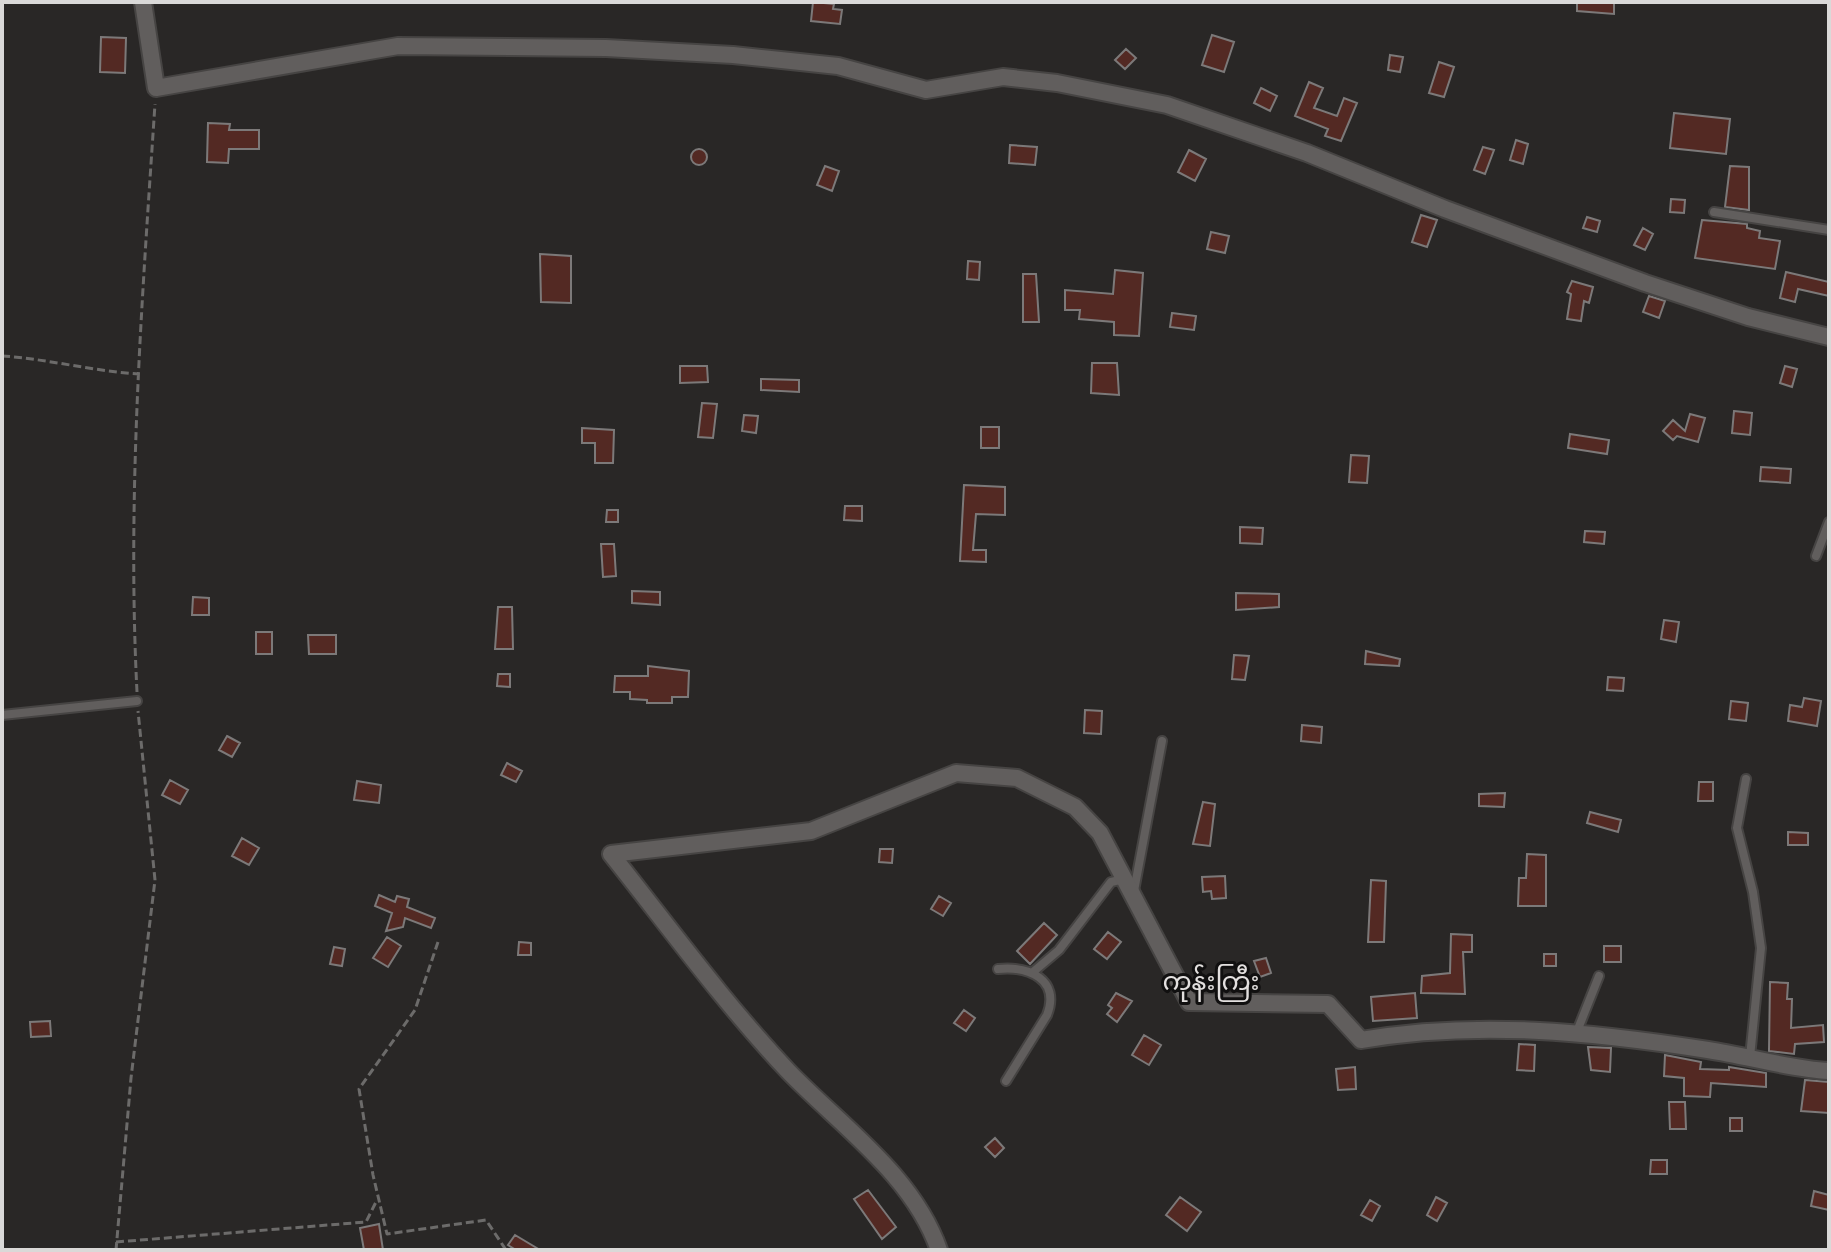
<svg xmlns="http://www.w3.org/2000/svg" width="1831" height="1252" font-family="'Public Sans','Noto Sans Myanmar',sans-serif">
<rect width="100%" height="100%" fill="#292726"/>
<path fill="#532923" stroke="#7c7979" stroke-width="2" d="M813 2 834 4 833 9 842 10 840 24 811 21Z
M1577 2H1614V14L1577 11Z
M1212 35 1234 42 1224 72 1202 65Z
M101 37 126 38 125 73 100 72Z
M1126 49 1136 58 1125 69 1115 60Z
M1390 55 1403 57 1400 72 1388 70Z
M1439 62 1454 67 1444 97 1429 93Z
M1309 82 1323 88 1314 108 1337 116 1344 98 1357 103 1341 141 1325 136 1328 129 1295 116Z
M1261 88 1277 96 1270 111 1254 103Z
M1674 113 1730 119 1726 154 1670 148Z
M208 123 230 124 229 130H259V149H229L228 163 207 162Z
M1516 140 1528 144 1523 164 1510 160Z
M1010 145 1037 147 1035 165 1009 163Z
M1483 147 1494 150 1485 174 1474 170Z
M691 157a8 8 0 1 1 16 0a8 8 0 1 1-16 0Z
M1189 150 1206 159 1195 181 1178 172Z
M825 166 839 171 832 191 817 185Z
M1730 166 1749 167V210L1725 207Z
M1671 199 1685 200 1684 213 1670 212Z
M1421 215 1437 220 1427 247 1412 242Z
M1587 217 1600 221 1597 232 1583 228Z
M1702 220 1747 224V228L1760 231 1759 238 1780 241 1775 269 1695 258Z
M1643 228 1653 234 1645 250 1634 245Z
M1211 232 1229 236 1225 253 1207 249Z
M540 254 571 256V303L541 302Z
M968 261 980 262 979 280 967 279Z
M1115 270 1143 273 1139 336 1114 335V322L1079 319 1080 310H1065V290L1113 294Z
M1786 272 1829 282V296L1798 289 1795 302 1780 298Z
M1023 274H1036L1039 322H1023Z
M1572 281 1593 287 1589 303 1584 301 1581 321 1567 319 1571 294 1567 292Z
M1649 296 1665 301 1659 318 1643 312Z
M1172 313 1196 316 1194 330 1170 327Z
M1092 363H1117L1119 395 1091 393Z
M680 366H707L708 382 680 383Z
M1785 366 1797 369 1792 387 1780 383Z
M761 379 799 380V392L761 390Z
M702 403 717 404 713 438 698 437Z
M1734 411 1752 413 1750 435 1732 433Z
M1690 414 1705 418 1698 442 1677 436 1673 440 1663 431 1673 420 1685 431Z
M744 415 758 416 756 433 742 431Z
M981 427H999V448H981Z
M582 428 614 430 613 463H595V443H582Z
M1570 434 1609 440 1607 454 1568 448Z
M1351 455 1369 456 1367 483 1349 482Z
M1761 467 1791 469 1790 483 1760 481Z
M964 485 1005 487V515L976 514 973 550H986V562L960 561Z
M845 506H862V521L844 520Z
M607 510H618V522H606Z
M1240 527 1263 528 1262 544 1240 543Z
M1585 531 1605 532 1604 544 1584 542Z
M601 544H614L616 576 603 577Z
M632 591 660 592V605L632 603Z
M1236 593 1279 594V607L1236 610Z
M193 597 209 598V615H192Z
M498 607H512L513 649H495Z
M1664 620 1679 622 1676 642 1661 639Z
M256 632H272V654H256Z
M308 635H336V654H309Z
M1366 651 1400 659 1399 666 1365 664Z
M1234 655 1249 656 1245 680 1232 679Z
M648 666 689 671 688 697H672V703H647V700L630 699V692H614L615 676H648Z
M498 674H510V687L497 686Z
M1608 677 1624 678 1623 691 1607 690Z
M1804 698 1821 701 1817 726 1788 721 1790 705 1802 707Z
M1731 701 1748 703 1746 721 1729 719Z
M1085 710 1102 711 1101 734 1084 733Z
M1302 725 1322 727 1321 743 1301 741Z
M227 736 240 743 232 757 219 750Z
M507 763 522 771 516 782 501 775Z
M170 780 188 790 180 804 162 795Z
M357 781 381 785 379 803 354 800Z
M1699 782H1713V801H1698Z
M1505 793 1504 807 1479 806V794Z
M1203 802 1215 804 1210 846 1193 844Z
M1590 812 1621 820 1618 832 1587 823Z
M1788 832 1808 833V845H1788Z
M242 838 259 848 249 865 232 856Z
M880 849H893L892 863 879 862Z
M1527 854 1546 855V906H1518L1519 878H1526Z
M1225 876 1226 898 1212 899 1211 891 1203 892 1202 877Z
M1371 880 1386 881 1384 942H1368Z
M379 895 395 902 397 896 409 899 407 907 435 918 431 928 405 918 403 927 386 931 392 913 375 906Z
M939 896 951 903 943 916 931 909Z
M1044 923 1057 935 1030 964 1017 951Z
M1108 932 1121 942 1107 959 1094 949Z
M1451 934 1472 935V952H1463L1465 994 1421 993 1422 976 1450 973Z
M387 937 401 946 388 967 373 958Z
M519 942 531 943V955H518Z
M1604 946H1621V962H1604Z
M334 947 345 949 342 966 330 964Z
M1544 954H1556V966H1544Z
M1266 958 1271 973 1260 977 1254 961Z
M1770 982 1788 983 1787 999H1792L1791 1028 1823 1025 1824 1042 1795 1044 1794 1054 1769 1051Z
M1116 993 1132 1001 1117 1022 1107 1014 1112 1008 1108 1005Z
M1415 993 1417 1018 1373 1021 1371 997Z
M964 1010 975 1018 966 1031 954 1023Z
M50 1021 51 1036 31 1037 30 1022Z
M1144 1035 1161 1045 1149 1065 1132 1055Z
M1519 1044 1535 1045 1534 1071 1517 1070Z
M1588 1047 1611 1048 1610 1072 1591 1070Z
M1665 1055 1701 1062 1700 1069 1729 1070V1067L1766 1073V1087L1711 1083 1710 1097 1684 1096V1078L1664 1076Z
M1355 1067 1356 1089 1338 1090 1336 1069Z
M1805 1080 1829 1082V1113L1801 1111Z
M1669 1102H1685L1686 1129H1670Z
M1730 1118H1742V1131H1730Z
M995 1138 1004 1148 995 1157 985 1147Z
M1651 1160H1667V1174H1650Z
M868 1190 896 1227 882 1239 854 1199Z
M1814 1191 1829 1195V1210L1811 1206Z
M1180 1197 1201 1212 1187 1231 1166 1215Z
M1436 1197 1447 1203 1437 1221 1427 1215Z
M1370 1200 1380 1206 1372 1221 1361 1215Z
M379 1224 383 1250H364L360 1228Z
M515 1235 540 1250H516L508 1245Z"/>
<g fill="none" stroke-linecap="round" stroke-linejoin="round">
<g stroke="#464443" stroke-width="12">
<path id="lane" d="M1714 212 1829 230
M1816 556 1829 522
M2 715 137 701
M1746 779 1737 828 1753 892 1761 948 1750 1057
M1134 891 1162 741
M998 969C1028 966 1061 979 1047 1015L1006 1081
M1033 972 1059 950 1111 882 1124 879
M1576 1034 1599 976"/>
</g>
<g stroke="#464443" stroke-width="20">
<path id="street" d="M143 2 156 88 398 46 606 48 733 55 838 66 926 90 1003 77 1057 83 1167 105 1307 153 1445 209 1645 283 1748 317 1829 337
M611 854 811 831 956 773 1017 778 1075 807 1100 833 1189 1002 1328 1004 1361 1040C1477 1020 1593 1032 1708 1050 1748 1056 1789 1069 1829 1071
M611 854C669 927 724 1003 788 1071 841 1126 913 1175 939 1250"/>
</g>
<path stroke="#6c6b6a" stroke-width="3" stroke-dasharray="8 4" stroke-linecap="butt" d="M2 356C48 359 92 371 139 374
M137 692C127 496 142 300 155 104
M438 942 415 1010 359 1089 373 1175 387 1234 486 1220 506 1250
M116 1242 366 1222 377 1200
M116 1250 131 1078 155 880 138 711"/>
<use href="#lane" stroke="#615e5d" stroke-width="8"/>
<use href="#street" stroke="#615e5d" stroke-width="16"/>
</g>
<g text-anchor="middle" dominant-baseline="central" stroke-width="6" stroke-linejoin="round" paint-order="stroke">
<g font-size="26" fill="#e3e0df" stroke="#111010">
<text x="1211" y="980">ကုန်းကြီး</text>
</g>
</g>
<rect width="1831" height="1252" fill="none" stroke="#dad9d8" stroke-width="8"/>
</svg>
